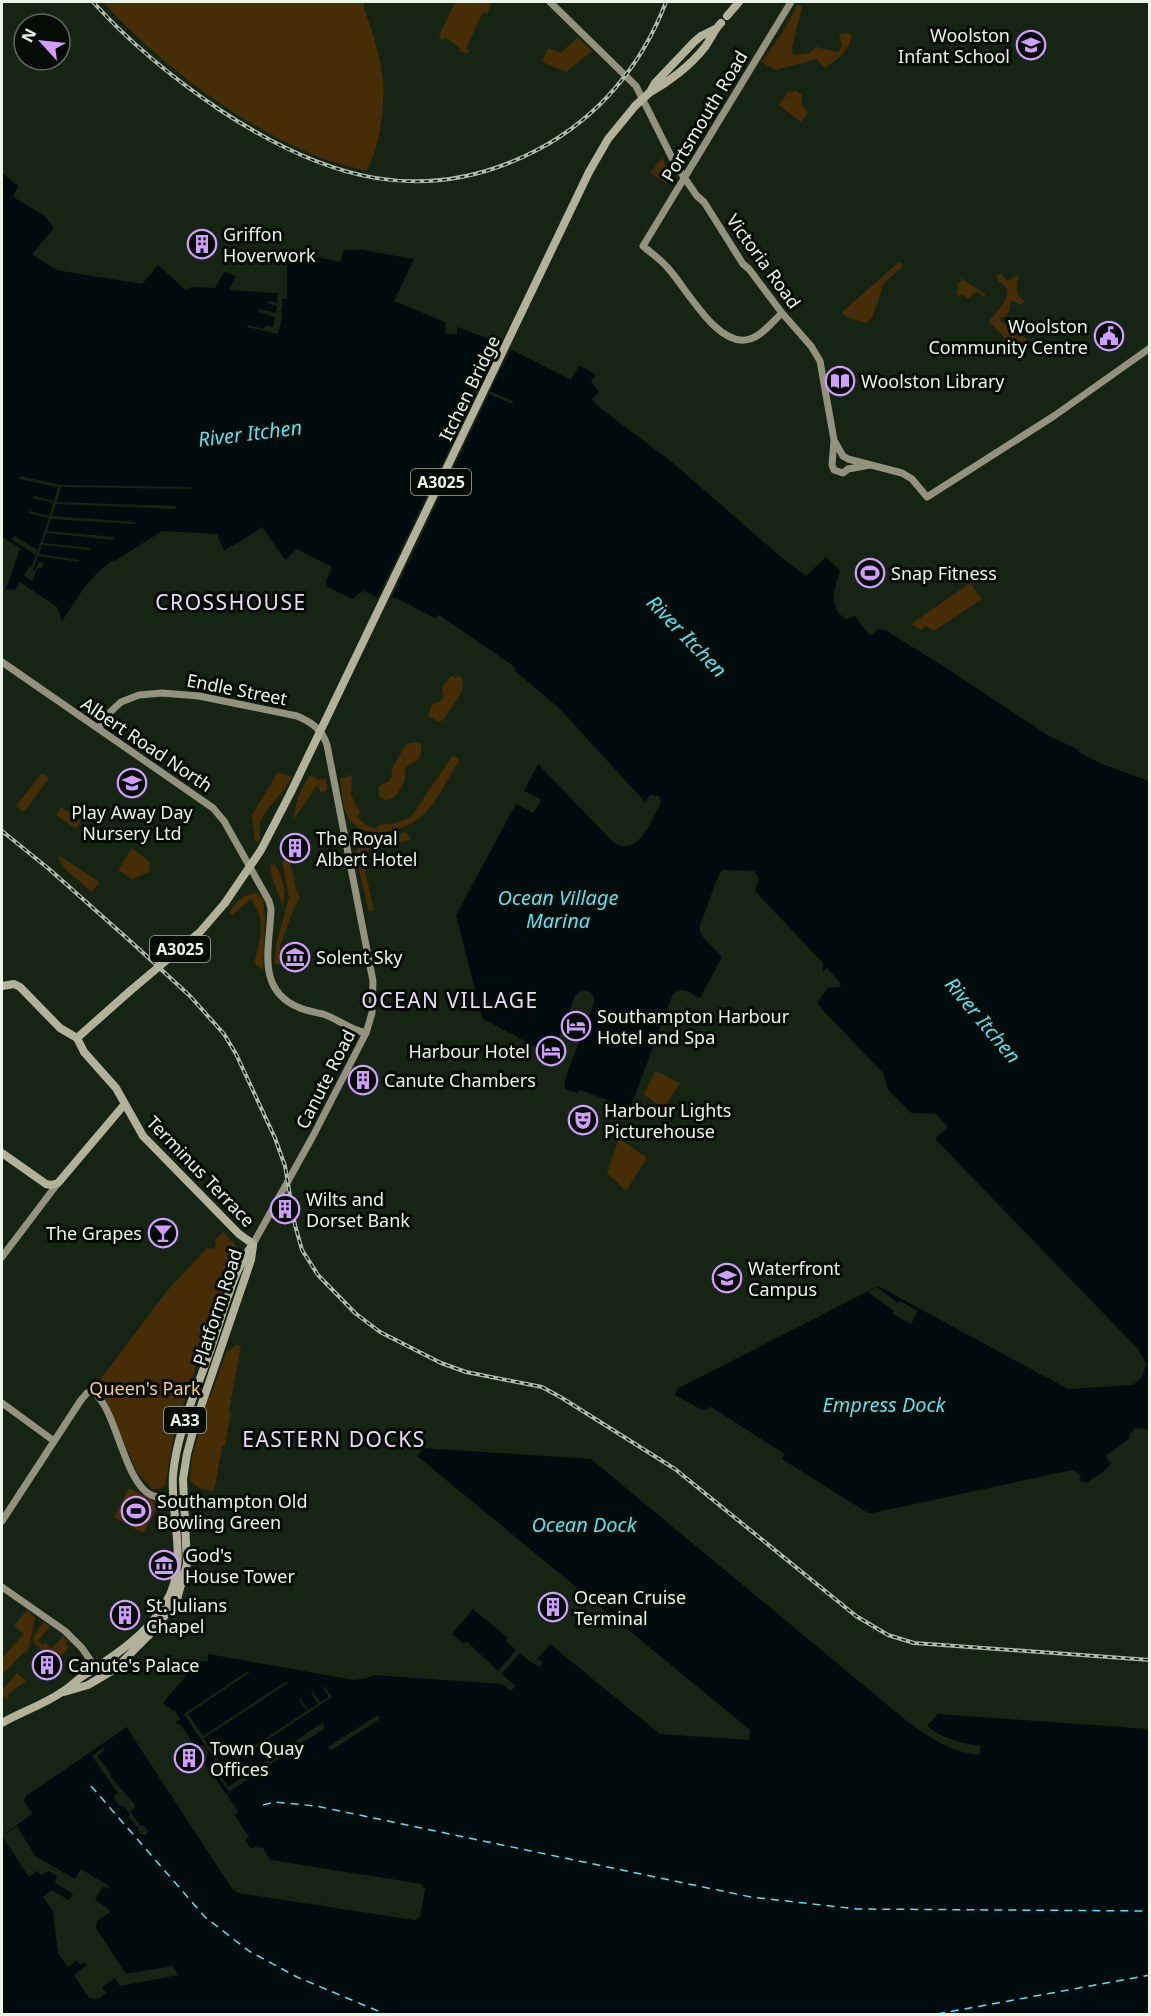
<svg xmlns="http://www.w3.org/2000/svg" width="1151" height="2016" font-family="'Noto Sans',sans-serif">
<rect width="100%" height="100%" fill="#162513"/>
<path fill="#462d06" d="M103 2H363C365 16 372 28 375 42 379 55 382 70 383 84 385 107 379 151 366 171 354 167 342 165 330 161 251 134 159 64 103 2Z
M455 2H486L491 4 487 14 483 12 466 49 470 51 467 54 459 51 461 49 445 37 442 40 439 36Z
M798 4 802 7 792 47 793 55 809 53 816 47 838 52 842 46 839 35 844 33 851 34C853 48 836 62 824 68L817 59 776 70 761 62 781 35Z
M578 37 592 51 566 72 542 62 548 48 561 53Z
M795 90 802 95V105L808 113 801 122 779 105 789 91 792 93Z
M662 158 671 175 666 183 650 173Z
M899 262 903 266 884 283 872 318 865 323 845 316 842 312Z
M1001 274 1007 281 1018 275C1018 286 1012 292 1024 301L1021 305 1013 301 1010 302 1009 311 1006 316 1000 318V321L1015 330 1021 328V335L1027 339 1024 344 1016 347 1009 344C1006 338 994 327 989 321 998 310 1019 291 999 282L996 276Z
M960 277C968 284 977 288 986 295L983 297 978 291 967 299 962 294 958 297 956 292 959 287 956 284 962 281Z
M970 583 982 599 934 631 926 626 921 630 911 624Z
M452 676 456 678 457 676 463 679 462 691 444 719 439 722 428 716 432 704 441 701 444 696 442 688 447 680Z
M417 742 421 744C421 748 422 753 419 758 416 764 407 763 405 770 404 773 406 776 405 779 401 790 390 808 379 796V787L382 784 388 782 392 776 391 771 406 744Z
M453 755 459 760C450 775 439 798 427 811 408 832 358 846 345 811 342 801 342 789 340 779L352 775 351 795 360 813 357 817 366 825 376 829 379 825 396 823 411 817Z
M278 772 292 777 285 789 269 807 260 821V840L257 842 255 841 252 815Z
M42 773 49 778 24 812 16 806Z
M309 776 315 777 318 780 326 778 327 790 321 793 317 785 293 821 298 796Z
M61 807 81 821 76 829 56 815Z
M406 832 411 840 373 848 365 852 363 862 374 910 369 912 355 853 361 844Z
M132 848 150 862 149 872 132 879 118 870Z
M60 856 99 882 92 892 66 870 58 858Z
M287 859C295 869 292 886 300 897L294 908 280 946 284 964H275L276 945 289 897 282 861Z
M275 864C283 879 287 891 282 907 280 893 271 880 270 865Z
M257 893 263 900 265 917 263 970 254 963C260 942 267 917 250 899L233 915 229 913C236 902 243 894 257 893Z
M655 1071 680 1083 663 1109 644 1094Z
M619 1138 647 1158 626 1191 607 1173Z
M223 1232 235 1244 237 1255 212 1322 208 1324 206 1329 208 1332 175 1429 165 1485 160 1489H152L137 1472 100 1389V1380L167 1291 207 1248 214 1249 216 1245 215 1240Z
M236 1345 241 1346 229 1411 231 1412 225 1445 222 1447 214 1491 199 1488 190 1481 192 1458 208 1398 211 1395 226 1353Z
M129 1488 159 1504 143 1533 114 1517Z
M27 1610 35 1618 28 1650 21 1655 2 1675V1658L24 1634 14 1626Z
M44 1622 50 1627 38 1640 43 1645 45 1643 52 1648 63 1636 68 1641 66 1644 69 1647 60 1657 55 1652 50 1657 33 1642 35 1634Z
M17 1673 26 1681 7 1695 9 1701 2 1694V1690Z"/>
<path fill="#000b0d" d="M2 173 18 186 13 197 45 216 54 228 32 254 56 270 142 284 158 265 186 290 192 287 215 288 224 272 236 276 229 290 287 294V266L293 252 340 262 344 250H362L414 259 394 301 445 322 446 334H457V327L494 341 571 380 579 365 596 375 591 382 599 392 592 399 599 407 673 463 781 557 806 576 826 557 840 570C835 586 827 609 846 619L855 616 870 636 879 629 885 630 946 668 1049 736 1079 750V752L1102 764 1149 781V1429L1135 1428 1129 1436 1130 1438 1107 1455V1459L1111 1463 1103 1472 1086 1483 1079 1480 1081 1475 1072 1470 873 1513H868L782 1459 785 1454 711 1407 702 1410 675 1395 677 1389 878 1286 1068 1389 1133 1385 1142 1377 1146 1364 1139 1350 935 1139 948 1127 936 1114 911 1113 888 1090 883 1073 818 1005V1001L828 988 839 987 841 984 827 968 823 972V963L755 891 759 878 754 871 723 870 719 874 699 928 702 936 722 957 700 998C689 992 683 986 673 994L631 1106 624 1111 613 1107 612 1102 581 1090 577 1093 565 1089V1079L594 1003V997L590 992 582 990 575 996 552 1056 482 1018 456 915 516 804 533 813 541 802 540 799 524 791 538 764 614 843C640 857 651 820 661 802L659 796 650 795 645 802 559 708 515 671V667L439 615 435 618 394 597 380 599 364 591 359 593 353 599 327 587 326 581 332 567 297 549 285 560 262 527 241 541 224 550 217 534 162 531 115 561 114 560C90 574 77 599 62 621L57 607 20 582 15 590 6 589 20 548 2 537Z
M423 1448 591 1459 908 1722C931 1738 951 1752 979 1755L981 1746C961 1743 943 1739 927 1726L938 1714 1149 1729V2014H2V1836L32 1814 24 1801 26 1796 127 1727 233 1890 239 1893 415 1920 420 1916 425 1889 421 1884 269 1860 263 1848 251 1849 245 1840 249 1837 234 1814 238 1811 205 1764 208 1753 204 1746 194 1745 180 1724 177 1725 175 1722 180 1719 175 1710 172 1711 163 1703 198 1662 208 1661V1654L354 1680 364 1679 374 1675 502 1684 511 1691 515 1686 502 1674 520 1653 529 1661 540 1667 543 1662 537 1659 550 1644 660 1734 749 1740 750 1730 417 1456Z
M473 1609 508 1638 506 1641 516 1650 498 1671 467 1642 463 1643 452 1634Z"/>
<path fill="#162513" d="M277 294H287V299H281L283 302 281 312 283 313 278 334 247 327 248 325 264 329 265 325 273 327 275 317 258 312 259 309 276 313 277 306 267 303 268 301 278 303Z
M491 340 494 341 474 385 479 387 501 341 512 347 490 391 513 401 512 404 489 394 390 601 380 602 376 601 478 389 461 382 462 380 472 383Z
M20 476 61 485 191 487V489L61 487 57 502 175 506 176 509 56 504 52 516 135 522V524L51 519 47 531 114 537V540L46 533 43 543 90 548V550L42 545 39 554 79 560V562L38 556 33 570 35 571 39 561 44 563 41 568H38L32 581 24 576 29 567 31 568 36 555 12 540 14 536 38 550 49 518 29 513 30 511 49 516 53 503 33 498 34 496 54 501 58 487 19 479Z
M877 1287 898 1303 900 1301 918 1311 911 1324 893 1314 894 1311 868 1292Z
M248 1671 249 1673 188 1714 203 1736 287 1681 288 1683 204 1738 223 1766 307 1711 299 1699 300 1698 308 1710 318 1704 311 1692 312 1691 320 1702 329 1697 323 1688 325 1687 332 1697 224 1769 227 1773 236 1767 243 1777 322 1723 325 1728 229 1792 210 1764 212 1762 228 1787 241 1778 239 1775 232 1779 229 1775 226 1777 184 1714Z
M163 1703 167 1708 169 1707 172 1711 174 1710 180 1719 176 1723 178 1725 180 1724 194 1745 204 1746 208 1753 205 1764 238 1812 234 1815 249 1837 245 1840 250 1849 254 1847 263 1848 270 1860 421 1884 425 1889 420 1916 415 1920 239 1893 233 1890 129 1731 131 1729 235 1888 240 1890 414 1917 417 1914 422 1890 420 1887 269 1863 262 1851 249 1852 242 1841 245 1836 231 1815 234 1811 202 1765 205 1753 202 1749 192 1747 179 1728 175 1727 172 1722 176 1718 174 1714 165 1710 160 1705Z
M378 1715 380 1719 330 1751 328 1747Z
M103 1748 105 1750 97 1756 111 1774 110 1776 136 1806 130 1812 141 1826 143 1825 148 1831 146 1835 141 1834 138 1830 139 1828 128 1817 130 1814 124 1806H120L115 1800 114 1797 118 1793 92 1756Z
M17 1826 35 1856 75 1879 81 1869 109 1886 108 1889 103 1886 95 1900 106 1907 110 1912 97 1921 96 1928 126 1974 173 1966 178 1975 120 1986 115 1978 102 1987 106 1993 98 1999 89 1998 74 1975 87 1965 85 1962 80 1965 77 1960 68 1967 58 1953 53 1911 43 1897 51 1890 69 1900 73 1894 55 1883 57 1876 49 1871 41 1875 37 1871 29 1877 2 1836Z"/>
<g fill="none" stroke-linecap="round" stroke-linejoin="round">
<path stroke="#52e4f6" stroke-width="1.5" stroke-dasharray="8 6" stroke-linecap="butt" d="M91 1786 205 1917 249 1951 297 1977 385 2014
M263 1805 275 1802 316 1806 751 1897 857 1909 1150 1911
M937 2014 1150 1975"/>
<path stroke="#92927f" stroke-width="7" d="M550 2 636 86 675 164 697 196 704 202 743 264 749 269 782 313 811 346 820 361 834 440 832 465 834 470 843 473 848 469 870 465
M782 313C773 321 762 336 750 339 718 350 686 287 667 267 660 259 651 253 643 246L791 2
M835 442 843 456 848 459 902 473 912 479 927 497 1054 416 1150 348
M2 662 213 808 224 821 269 901 271 909C270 947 255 990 300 1008 307 1011 315 1012 323 1014 338 1019 350 1030 366 1033
M99 728 107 715 121 702 139 695 162 693 199 696 297 716C311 722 322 729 327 745L373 981 372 1013 366 1033 313 1136 253 1244
M2 1257 58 1183
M2 1403 54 1441
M2 1521 81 1400 87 1393 91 1392C115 1400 123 1482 151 1495 161 1500 173 1499 184 1499
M2 1587 65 1631 82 1648 102 1677"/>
<path stroke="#b2b29a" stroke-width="8" d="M727 16 739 2
M650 92 655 83 694 42 701 36 715 29
M649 93C669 82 691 65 705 47 711 39 714 30 721 23
M589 172 608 139 635 106
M225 903 261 850 291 792
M2 986 14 984 20 987 60 1028 77 1038 84 1052 116 1088 143 1136 239 1234 253 1244
M77 1038 130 991
M2 1153 46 1184 51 1185 58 1183 124 1105
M64 1692 88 1685 115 1669 155 1629 177 1599 187 1564 183 1479 187 1454 195 1424 251 1260 253 1246
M2 1723C21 1712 43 1705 62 1692 69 1688 74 1683 80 1678 111 1658 145 1637 165 1604 190 1565 170 1518 173 1475 177 1430 198 1388 212 1345 223 1313 233 1271 253 1244"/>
<g stroke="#adb9ab" stroke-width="4">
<path id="rail" d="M93 2C130 43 174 79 220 110 323 178 424 210 539 149 599 117 642 65 666 2
M2 831 49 869 129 940 190 996 224 1034 236 1054 275 1138 285 1166 295 1225 302 1250 318 1275 355 1313 380 1332 441 1363 466 1372 542 1387 562 1398 675 1469 856 1616 888 1635 914 1643 1150 1660"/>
</g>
<use href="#rail" stroke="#060c05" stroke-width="1.5" stroke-dasharray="4.5" stroke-linecap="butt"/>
<path stroke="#b2b29a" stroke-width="8" d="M635 106 649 93
M291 792 589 172
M130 991 200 932 225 903"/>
</g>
<defs>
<g id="school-ring" transform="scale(1.5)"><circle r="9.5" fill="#060c05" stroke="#cf9eff" stroke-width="1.5"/><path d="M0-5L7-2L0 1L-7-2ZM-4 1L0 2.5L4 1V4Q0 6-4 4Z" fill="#cf9eff"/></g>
<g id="building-ring" transform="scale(1.5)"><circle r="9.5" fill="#060c05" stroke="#cf9eff" stroke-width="1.5"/><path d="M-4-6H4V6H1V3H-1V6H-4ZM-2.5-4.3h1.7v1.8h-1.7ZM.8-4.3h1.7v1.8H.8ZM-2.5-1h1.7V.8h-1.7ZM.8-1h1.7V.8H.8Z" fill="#cf9eff"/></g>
<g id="civic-ring" transform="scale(1.5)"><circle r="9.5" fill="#060c05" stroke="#cf9eff" stroke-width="1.5"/><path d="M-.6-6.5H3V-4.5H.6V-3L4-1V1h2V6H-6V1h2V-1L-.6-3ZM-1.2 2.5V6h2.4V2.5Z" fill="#cf9eff"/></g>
<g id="library-ring" transform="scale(1.5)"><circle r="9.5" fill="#060c05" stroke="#cf9eff" stroke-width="1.5"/><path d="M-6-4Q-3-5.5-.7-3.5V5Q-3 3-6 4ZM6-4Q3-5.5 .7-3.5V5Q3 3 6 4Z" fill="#cf9eff"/></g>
<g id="stadium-ring" transform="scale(1.5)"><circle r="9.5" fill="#060c05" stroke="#cf9eff" stroke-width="1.5"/><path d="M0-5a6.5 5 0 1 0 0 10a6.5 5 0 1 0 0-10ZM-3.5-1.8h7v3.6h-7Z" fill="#cf9eff"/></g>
<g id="museum-ring" transform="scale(1.5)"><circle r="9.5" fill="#060c05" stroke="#cf9eff" stroke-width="1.5"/><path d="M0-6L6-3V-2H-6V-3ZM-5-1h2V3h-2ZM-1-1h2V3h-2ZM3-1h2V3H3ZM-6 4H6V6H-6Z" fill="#cf9eff"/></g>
<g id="hotel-ring" transform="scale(1.5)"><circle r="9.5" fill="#060c05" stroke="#cf9eff" stroke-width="1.5"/><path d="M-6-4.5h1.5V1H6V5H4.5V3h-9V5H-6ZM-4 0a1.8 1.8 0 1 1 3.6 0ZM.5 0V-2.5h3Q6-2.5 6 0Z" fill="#cf9eff"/></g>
<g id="theatre-ring" transform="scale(1.5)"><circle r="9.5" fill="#060c05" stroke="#cf9eff" stroke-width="1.5"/><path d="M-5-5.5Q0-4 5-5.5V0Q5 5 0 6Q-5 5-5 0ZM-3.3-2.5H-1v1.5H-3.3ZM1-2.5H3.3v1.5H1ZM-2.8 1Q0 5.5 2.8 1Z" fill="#cf9eff"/></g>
<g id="bar-ring" transform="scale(1.5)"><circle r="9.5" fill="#060c05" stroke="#cf9eff" stroke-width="1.5"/><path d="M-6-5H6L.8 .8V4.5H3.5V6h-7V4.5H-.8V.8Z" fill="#cf9eff"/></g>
<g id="university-ring" transform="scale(1.5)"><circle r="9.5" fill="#060c05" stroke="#cf9eff" stroke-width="1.5"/><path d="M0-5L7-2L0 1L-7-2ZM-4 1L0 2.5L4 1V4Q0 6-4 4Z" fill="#cf9eff"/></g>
</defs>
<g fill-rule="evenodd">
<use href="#school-ring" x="1031" y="45"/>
<use href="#building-ring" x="202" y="244"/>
<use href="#civic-ring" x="1109" y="336"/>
<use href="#library-ring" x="840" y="381"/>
<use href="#stadium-ring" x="870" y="573"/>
<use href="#school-ring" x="132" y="783"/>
<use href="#building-ring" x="295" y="848"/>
<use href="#museum-ring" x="295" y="957"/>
<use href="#hotel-ring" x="576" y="1026"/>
<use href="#hotel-ring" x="551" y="1051"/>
<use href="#building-ring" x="363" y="1080"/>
<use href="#theatre-ring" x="583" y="1120"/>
<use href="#building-ring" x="285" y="1209"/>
<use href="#bar-ring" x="163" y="1233"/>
<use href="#university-ring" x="727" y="1278"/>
<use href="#stadium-ring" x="136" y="1511"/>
<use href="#museum-ring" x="164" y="1565"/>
<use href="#building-ring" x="553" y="1607"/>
<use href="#building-ring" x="125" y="1615"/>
<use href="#building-ring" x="47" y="1665"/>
<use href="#building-ring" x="189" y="1758"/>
</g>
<g text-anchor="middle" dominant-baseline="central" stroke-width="6" stroke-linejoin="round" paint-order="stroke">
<g fill="#060c05" stroke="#a6afa4" stroke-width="1.5">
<rect x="411" y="469" width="60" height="26" rx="4.5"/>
<rect x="150" y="936" width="60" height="26" rx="4.5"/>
<rect x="164" y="1407" width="42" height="26" rx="4.5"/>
</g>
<g font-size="16" font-weight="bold" fill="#eaf5e8">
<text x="441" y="482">A3025</text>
<text x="180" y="949">A3025</text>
<text x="185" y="1420">A33</text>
</g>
<g font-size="18" fill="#eaf5e8" stroke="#060c05" text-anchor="start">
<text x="1010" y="35" text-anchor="end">Woolston<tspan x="1010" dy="21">Infant School</tspan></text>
<text x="223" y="234">Griffon<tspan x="223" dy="21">Hoverwork</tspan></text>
<text x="1088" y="326" text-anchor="end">Woolston<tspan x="1088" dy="21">Community Centre</tspan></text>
<text x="861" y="381">Woolston Library</text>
<text x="891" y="573">Snap Fitness</text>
<text x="132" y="812" text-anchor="middle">Play Away Day<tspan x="132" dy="21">Nursery Ltd</tspan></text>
<text x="316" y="838">The Royal<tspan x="316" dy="21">Albert Hotel</tspan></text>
<text x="316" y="957">Solent Sky</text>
<text x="597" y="1016">Southampton Harbour<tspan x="597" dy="21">Hotel and Spa</tspan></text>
<text x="530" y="1051" text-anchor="end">Harbour Hotel</text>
<text x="384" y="1080">Canute Chambers</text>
<text x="604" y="1110">Harbour Lights<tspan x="604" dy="21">Picturehouse</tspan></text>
<text x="306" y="1199">Wilts and<tspan x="306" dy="21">Dorset Bank</tspan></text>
<text x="142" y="1233" text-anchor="end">The Grapes</text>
<text x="748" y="1268">Waterfront<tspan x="748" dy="21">Campus</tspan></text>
<text x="157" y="1501">Southampton Old<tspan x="157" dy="21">Bowling Green</tspan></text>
<text x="185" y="1555">God's<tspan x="185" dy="21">House Tower</tspan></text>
<text x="574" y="1597">Ocean Cruise<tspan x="574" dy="21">Terminal</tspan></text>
<text x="146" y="1605">St. Julians<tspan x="146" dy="21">Chapel</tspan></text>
<text x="68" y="1665">Canute's Palace</text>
<text x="210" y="1748">Town Quay<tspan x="210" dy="21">Offices</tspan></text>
</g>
<g font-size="18" fill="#eaf5e8" stroke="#060c05">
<text transform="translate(704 116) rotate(-59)">Portsmouth Road</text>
<text transform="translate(764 261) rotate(54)">Victoria Road</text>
<text transform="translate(469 388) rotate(-64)">Itchen Bridge</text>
<text transform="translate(237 689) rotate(11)">Endle Street</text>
<text transform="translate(147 744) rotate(34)">Albert Road North</text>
<text transform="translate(325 1079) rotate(-63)">Canute Road</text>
<text transform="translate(201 1171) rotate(46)">Terminus Terrace</text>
<text transform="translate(217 1307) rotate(-72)">Platform Road</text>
</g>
<g font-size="18" fill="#f7c98c" stroke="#060c05">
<text x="145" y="1388">Queen's Park</text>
</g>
<g font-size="20" font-style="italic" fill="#52e4f6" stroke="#060c05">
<text transform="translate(250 433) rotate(-7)">River Itchen</text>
<text transform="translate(687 636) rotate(46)">River Itchen</text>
<text x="558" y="897">Ocean Village<tspan x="558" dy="23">Marina</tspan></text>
<text transform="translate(983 1020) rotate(50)">River Itchen</text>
<text x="884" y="1404">Empress Dock</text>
<text x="584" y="1524">Ocean Dock</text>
</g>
<g font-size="21" letter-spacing="1.5" fill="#e8dbf7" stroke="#060c05">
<text x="231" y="602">CROSSHOUSE</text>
<text x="450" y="1000">OCEAN VILLAGE</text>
<text x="334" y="1439">EASTERN DOCKS</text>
</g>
</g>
<rect width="1151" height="2016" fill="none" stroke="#eaf5e8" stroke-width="6"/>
<g transform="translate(42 42) rotate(297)"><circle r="28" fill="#060c05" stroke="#616960" stroke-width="1.5"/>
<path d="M0-4.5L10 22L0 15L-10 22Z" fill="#cf9eff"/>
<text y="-9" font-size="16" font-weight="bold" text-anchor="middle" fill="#eaf5e8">N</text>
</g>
</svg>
